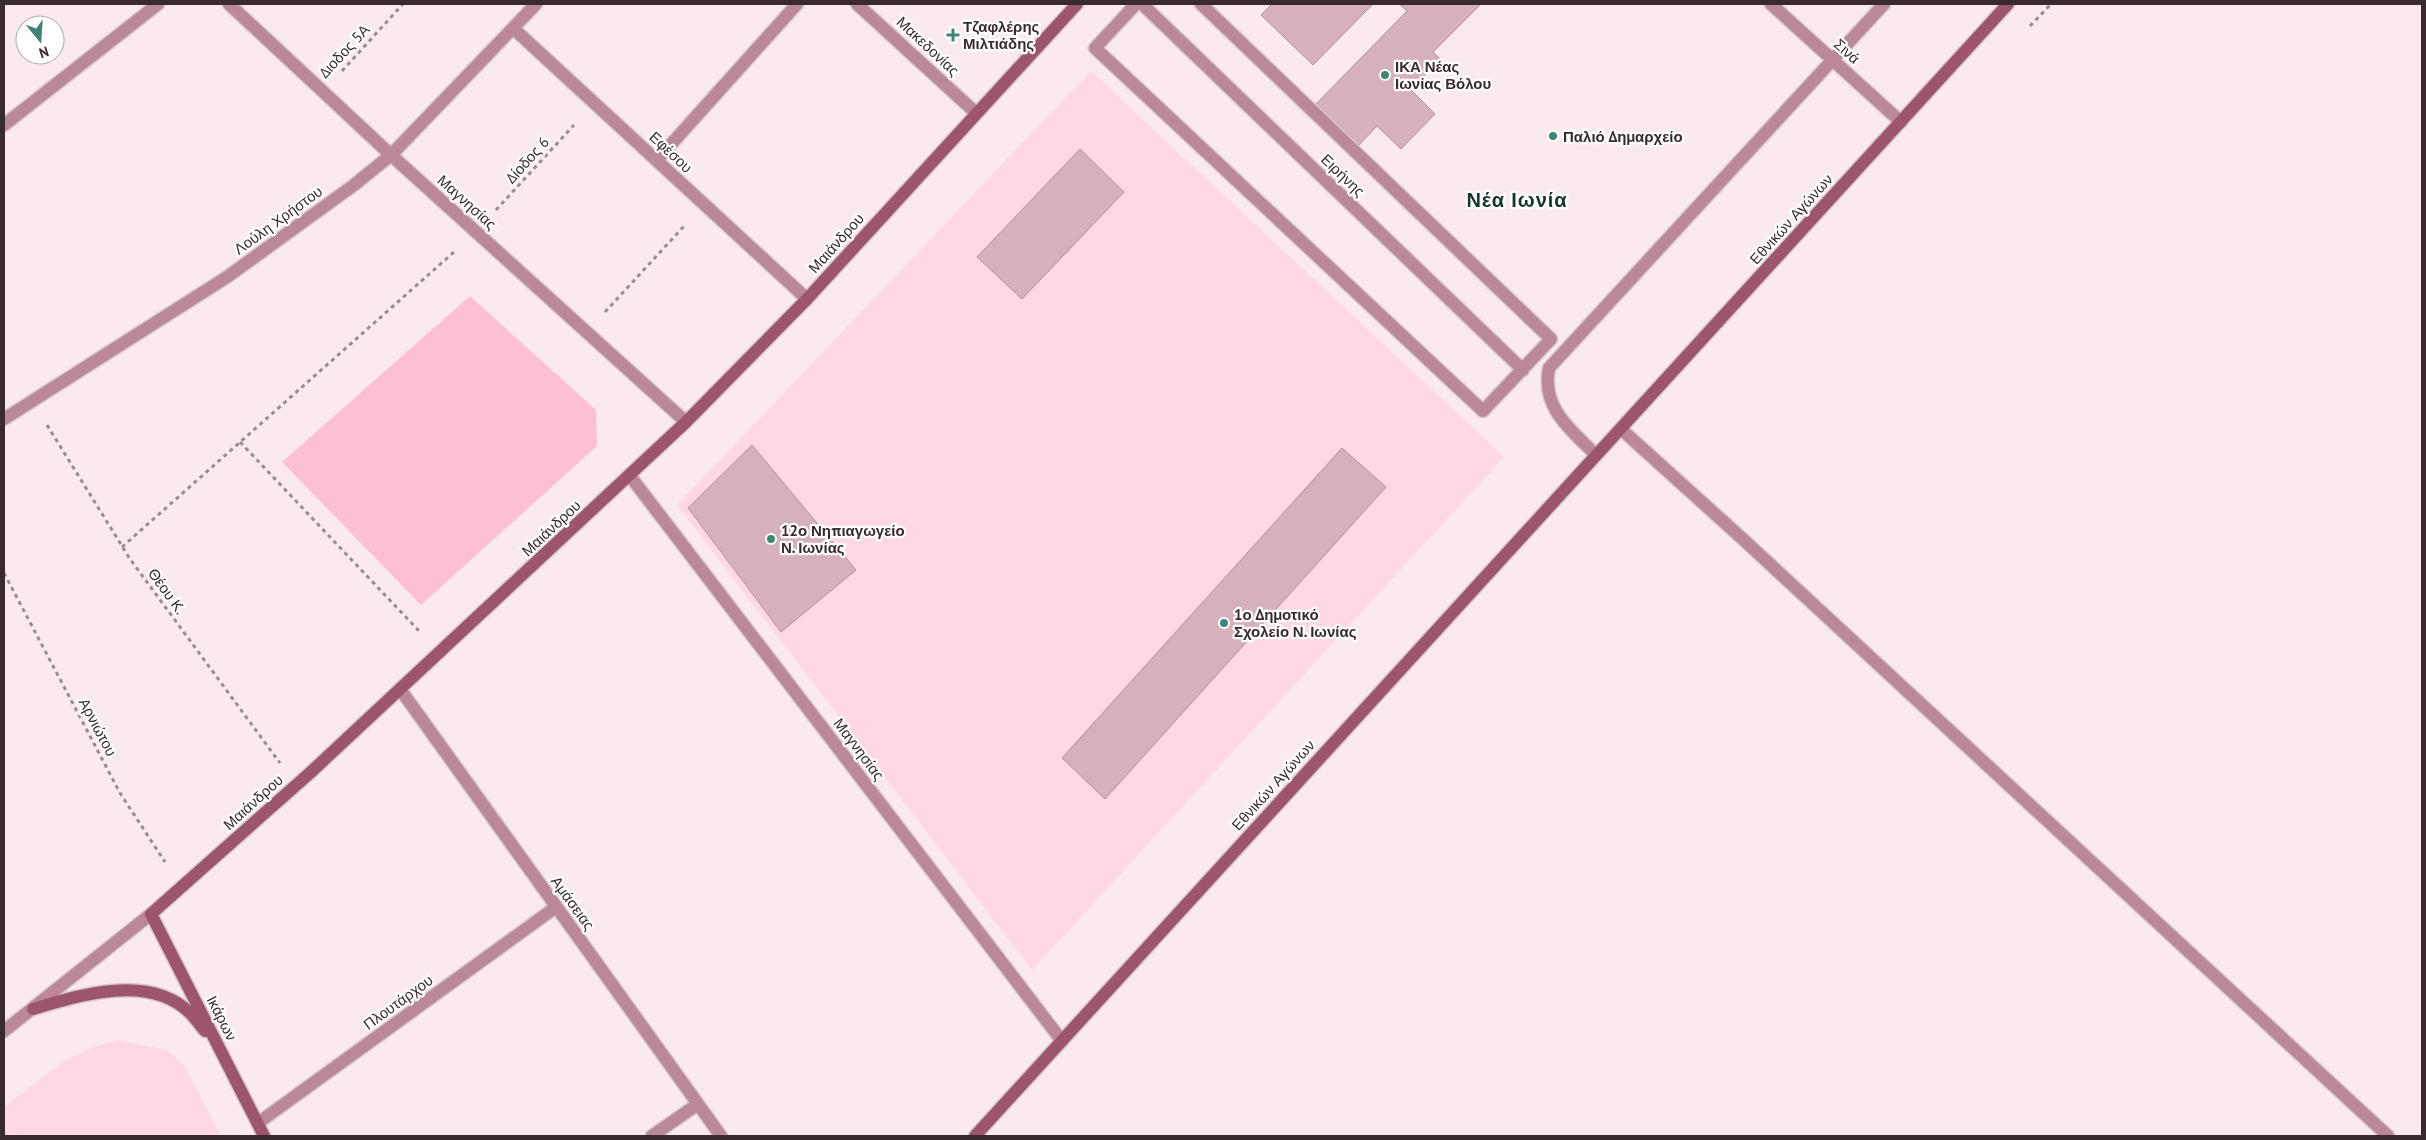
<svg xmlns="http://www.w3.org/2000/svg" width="2426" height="1140" font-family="'PT Sans',sans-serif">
<rect width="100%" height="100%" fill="#faeaee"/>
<path fill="#ffd8e3" d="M1091 71 1504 457 1032 970 677 505Z
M117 1040 167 1050 184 1065 221 1136H4V1107L64 1061 93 1047Z"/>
<path fill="#fdc0d2" d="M470 296 596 410 597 446 421 605 282 462Z"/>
<path fill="#d6b0bb" stroke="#b38f99" d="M1272 4H1373L1313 65 1261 15Z
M1399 4H1481L1433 52 1440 59 1411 90 1435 114 1401 149 1377 126 1358 146 1315 105 1407 11Z
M1080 149 1124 192 1022 299 977 257Z
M752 445 856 570 781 632 688 508Z
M1342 448 1386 487 1105 799 1062 758Z"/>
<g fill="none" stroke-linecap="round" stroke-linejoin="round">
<g stroke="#d7c7cb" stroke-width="15">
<path id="service" d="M1621 429 1746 542 2388 1136"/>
</g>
<g stroke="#d7c7cb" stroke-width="15">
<path id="pedestrian" d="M857 4 976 113
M1136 4 1095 48 1483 411 1551 339 1201 4
M1142 4 1523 370"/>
</g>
<g stroke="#d7c7cb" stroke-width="15">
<path id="minor" d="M229 4 391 155 686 422
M1771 4 1901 122
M514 29 807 299
M4 125 158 4
M657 160 797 4
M4 419 227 277 354 185 391 155 536 4
M1596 455C1571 430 1541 408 1549 368L1884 4
M630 476 1062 1041
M400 689 721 1136
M258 1123 556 907
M652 1136 698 1104"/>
</g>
<g stroke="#d7c7cb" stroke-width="15">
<path id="tertiary" d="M4 1031 151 914"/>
</g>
<g stroke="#d7c7cb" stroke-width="15">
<path id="secondary" d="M33 1009C79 995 150 973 190 1013 195 1018 200 1025 205 1031
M264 1136 151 914 311 772 686 422 807 299 1077 4
M975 1136 2008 4"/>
</g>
<path stroke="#9c8c90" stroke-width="3" stroke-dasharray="4 4" stroke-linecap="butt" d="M2030 26 2051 4
M342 71 403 4
M496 210 574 125
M605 312 686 224
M47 425 130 559 280 763
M240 442 420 632
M122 547 454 252
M4 573 120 793 165 862"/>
<use href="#service" stroke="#bb8897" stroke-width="12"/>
<use href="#pedestrian" stroke="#bb8897" stroke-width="12"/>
<use href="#minor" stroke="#bb8897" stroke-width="12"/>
<use href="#tertiary" stroke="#bb8897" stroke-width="12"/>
<use href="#secondary" stroke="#9d556d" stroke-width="12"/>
</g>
<g fill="#408477" stroke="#fff" stroke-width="2">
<path d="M950.5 27.5h5v5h5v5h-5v5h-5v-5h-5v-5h5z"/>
<circle cx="1385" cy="75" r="5"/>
<circle cx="1553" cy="136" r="5"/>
<circle cx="771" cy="539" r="5"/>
<circle cx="1224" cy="623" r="5"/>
</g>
<g text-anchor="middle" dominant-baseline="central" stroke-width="4.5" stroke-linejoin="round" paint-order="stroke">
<g font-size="15" font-weight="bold" fill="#392a2e" stroke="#fff" text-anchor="start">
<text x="963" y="26">Τζαφλέρης<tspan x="963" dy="17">Μιλτιάδης</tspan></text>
<text x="1395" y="66">ΙΚΑ Νέας<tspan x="1395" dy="17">Ιωνίας Βόλου</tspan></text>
<text x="1563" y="136">Παλιό Δημαρχείο</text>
<text x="781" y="530">12ο Νηπιαγωγείο<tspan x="781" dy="17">Ν. Ιωνίας</tspan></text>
<text x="1234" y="614">1ο Δημοτικό<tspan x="1234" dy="17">Σχολείο Ν. Ιωνίας</tspan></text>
</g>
<g font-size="15" fill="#392a2e" stroke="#fff">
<text transform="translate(928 46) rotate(43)">Μακεδονίας</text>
<text transform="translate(344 51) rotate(-47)">Διοδος 5Α</text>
<text transform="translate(1847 51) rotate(42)">Σινά</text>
<text transform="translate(671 152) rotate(43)">Εφέσου</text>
<text transform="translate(527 160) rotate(-48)">Δίοδος 6</text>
<text transform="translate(1343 175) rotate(44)">Ειρήνης</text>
<text transform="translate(467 202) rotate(42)">Μαγνησίας</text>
<text transform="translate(1791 219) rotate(-48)">Εθνικών Αγώνων</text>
<text transform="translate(278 220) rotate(-36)">Λούλη Χρήστου</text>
<text transform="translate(836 243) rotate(-48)">Μαιάνδρου</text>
<text transform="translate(551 528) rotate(-43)">Μαιάνδρου</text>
<text transform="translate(167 591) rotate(54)">Θέου Κ.</text>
<text transform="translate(98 727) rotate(62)">Αρνιώτου</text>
<text transform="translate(859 749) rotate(53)">Μαγνησίας</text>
<text transform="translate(1273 785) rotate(-48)">Εθνικών Αγώνων</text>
<text transform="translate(253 802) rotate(-42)">Μαιάνδρου</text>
<text transform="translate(573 903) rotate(54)">Αμάσειας</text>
<text transform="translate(398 1002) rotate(-36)">Πλουτάρχου</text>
<text transform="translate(222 1018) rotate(63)">Ικάρων</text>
</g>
<g font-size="20" font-weight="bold" letter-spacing="1" fill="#15352f" stroke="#fff">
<text x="1517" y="200">Νέα Ιωνία</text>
</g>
</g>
<rect width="2426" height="1140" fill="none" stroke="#392a2e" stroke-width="10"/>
<g transform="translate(40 40) rotate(162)"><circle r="24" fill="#ffffff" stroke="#b0aaab"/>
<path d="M0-4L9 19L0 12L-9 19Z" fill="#408477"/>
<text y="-8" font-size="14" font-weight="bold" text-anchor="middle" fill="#392a2e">N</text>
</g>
</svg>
